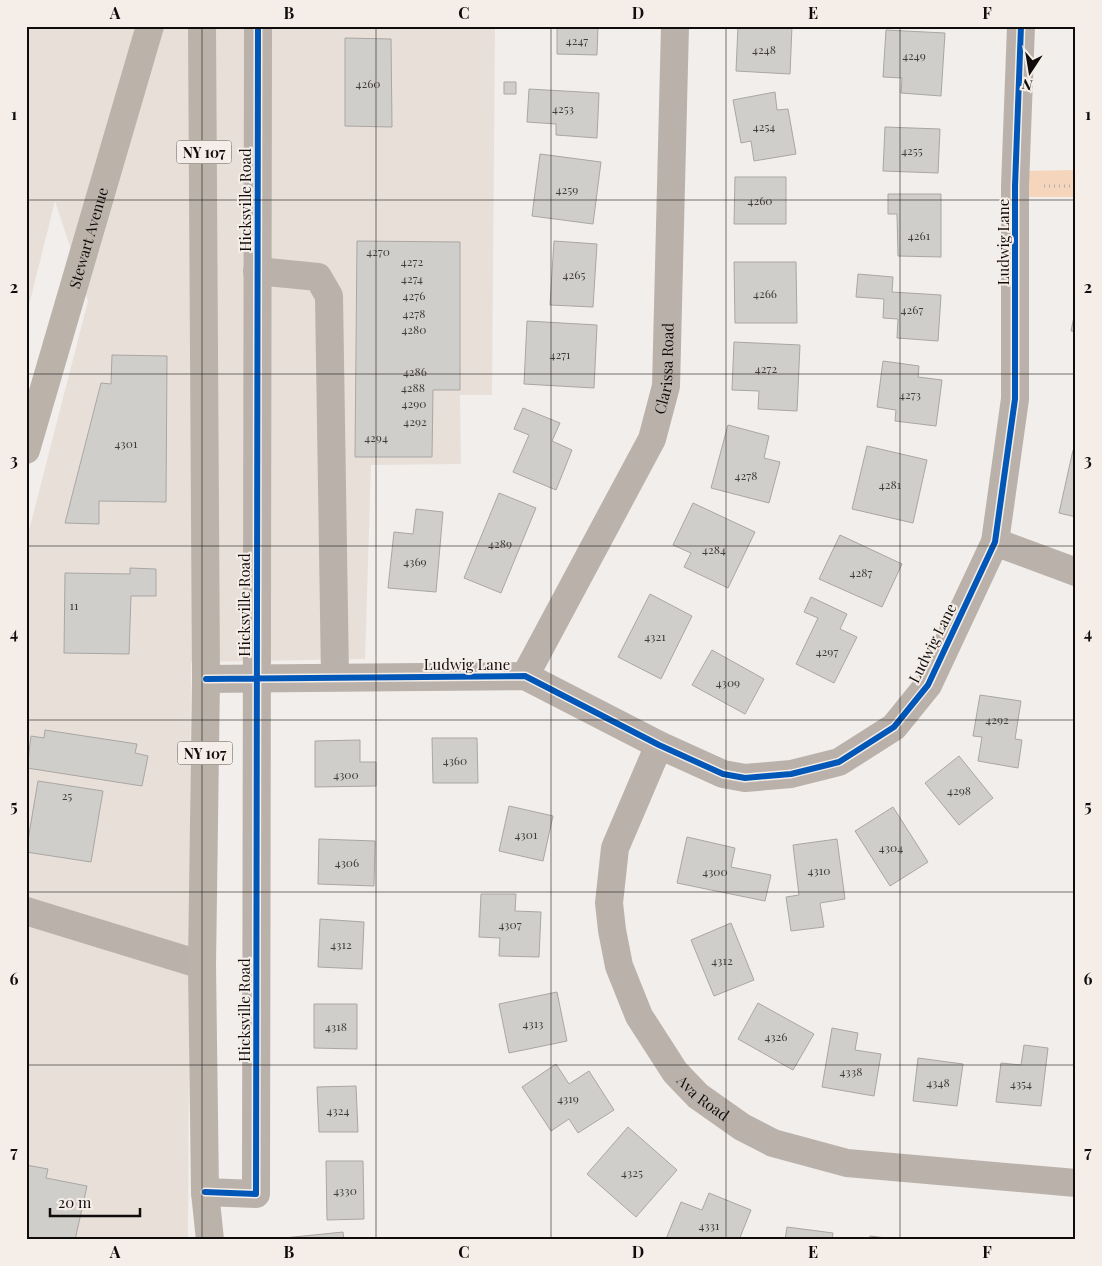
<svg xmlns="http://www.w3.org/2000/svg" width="1102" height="1266" font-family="'Playfair Display',serif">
<rect width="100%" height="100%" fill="#f2eeeb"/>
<path fill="#e8dfd8" d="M26 26H495L492 395H460L461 464 371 465 365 659 191 662 188 1240H26V542L88 301 55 201 26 317Z"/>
<path fill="#f5d6bc" d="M1076 170V197H1019L1020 171Z"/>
<path fill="#d0cecb" stroke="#a9a6a4" d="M557 26H598L597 55 557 54Z
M738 26H792L790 74 736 71Z
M886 30 945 33 941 96 901 93 902 78 883 77Z
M345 38 391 39 392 127 345 126Z
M504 82H516V94H504Z
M529 89 599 93 597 138 556 135V124L527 122Z
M775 92 777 110 788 109 796 154 754 161 751 141 741 143 733 100Z
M885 127 940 129 938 173 883 171Z
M540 154 601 162 593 224 532 216Z
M735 177H786V224H734Z
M888 194H941V257L898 256 897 214H888Z
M357 241 460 242V390H433L432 457H355Z
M554 241 597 244 593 307 550 305Z
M734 262H796L797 323H735Z
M858 274 893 277 892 292 941 295 938 341 897 338 898 319 883 318 884 299 856 297Z
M1076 307V332L1071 331Z
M527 321 597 325 594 388 524 384Z
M734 342 800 345 797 411 758 409 759 391 732 390Z
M112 355 167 356 166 502 99 501V524L65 523 101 383 111 384Z
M883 361 919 366 918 377 942 380 936 426 895 421 896 410 877 407Z
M523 408 560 423 552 441 572 450 556 490 513 472 529 435 514 429Z
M728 425 769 436 764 458 780 462 769 503 711 488Z
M867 446 927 460 913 523 852 509Z
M1073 450 1076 451V517L1059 513Z
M499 493 536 508 501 593 464 578Z
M693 503 755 532 728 588 684 567 691 553 673 545Z
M416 509 443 512 436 592 388 588 394 532 413 534Z
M840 535 902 564 882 607 819 579Z
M130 568 156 569V596H131L129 654 64 653 65 573 130 574Z
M650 594 692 616 661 679 618 657Z
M811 597 847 614 840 629 857 637 834 683 796 664 818 618 804 612Z
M712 650 764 679 745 714 692 685Z
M980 695 1021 701 1015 739 1022 740 1018 768 978 761 982 737 973 736Z
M45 730 137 744 135 753 148 756 142 786 27 768 31 736 44 738Z
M432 738H477L478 783H433Z
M360 740V762H376V786L315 787V741Z
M959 756 993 798 959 825 925 783Z
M38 781 103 791 91 862 26 852Z
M509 806 553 816 543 861 499 851Z
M893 807 928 862 890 886 855 831Z
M687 837 735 848 731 867 771 875 765 901 677 883Z
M319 839 375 841 374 886 318 884Z
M837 839 845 899 820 903 824 927 791 931 786 897 799 895 793 845Z
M481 894H516L515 911 541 912 539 957 499 956 500 938 479 937Z
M320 919 364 922 362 969 318 967Z
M731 923 754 980 714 996 691 940Z
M557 992 567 1041 509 1053 499 1004Z
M758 1003 814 1034 793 1070 738 1039Z
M314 1004H357V1049L314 1048Z
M832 1028 858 1033 855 1050 881 1054 874 1096 822 1087Z
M1024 1045 1048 1048 1041 1106 996 1102 1001 1063 1021 1065Z
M918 1058 963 1064 957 1106 913 1101Z
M556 1064 569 1084 589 1071 614 1110 578 1133 569 1119 551 1131 522 1087Z
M356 1086 358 1132H319L317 1087Z
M628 1127 677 1170 636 1217 587 1174Z
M326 1161H363L364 1219 327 1220Z
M26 1165 48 1169 46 1178 87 1186 75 1240H26Z
M709 1193 751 1210 739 1240 666 1239 681 1202 702 1210Z
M787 1227 833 1233 832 1240H785Z
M343 1232 344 1240H274V1239Z
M870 1236 902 1240H870Z"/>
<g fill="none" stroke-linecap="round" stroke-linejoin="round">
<path stroke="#b4ada9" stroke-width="3" stroke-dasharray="1 4" stroke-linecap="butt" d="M1044 186H1076"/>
<g stroke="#bab1aa" stroke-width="28">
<path d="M257 271 318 277 329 296 335 677"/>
<path d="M995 542 1076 572"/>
<path id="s1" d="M525 676 652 439 666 386 675 26"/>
<path d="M206 679 525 676 659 745 723 774 745 778 791 774 839 762 894 727 928 685 995 542 1015 399V186L1021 26"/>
<path id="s2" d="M659 745 615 848 609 903 612 930 619 966 639 1016 675 1072 698 1096 742 1127 773 1143 847 1163 1076 1183"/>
<path d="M26 911 202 965"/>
<path d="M205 1192 256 1194 258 26"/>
</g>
<g stroke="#bbb2aa" stroke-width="28">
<path d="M202 26 206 679 202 965 205 1192 210 1240"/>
<path id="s3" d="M26 450 150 26"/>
</g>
<g stroke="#f5eee8" stroke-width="9">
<path id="cycleway" d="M206 679 525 676 659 745 723 774 745 778 791 774 839 762 894 727 928 685 995 542 1015 399V186L1021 26
M205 1192 256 1194 258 26"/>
</g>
<use href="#cycleway" stroke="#0057b8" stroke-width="6"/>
</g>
<path fill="none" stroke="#0f0c0b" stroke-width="1" stroke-opacity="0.55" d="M202 26V1240M376 26V1240M551 26V1240M726 26V1240M900 26V1240M26 200H1076M26 374H1076M26 546H1076M26 720H1076M26 892H1076M26 1065H1076"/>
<g text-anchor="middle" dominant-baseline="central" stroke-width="4" stroke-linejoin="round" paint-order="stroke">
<g font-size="12" fill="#3f3c3b">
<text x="577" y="40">4247</text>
<text x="764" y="49">4248</text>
<text x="914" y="55">4249</text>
<text x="368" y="83">4260</text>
<text x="563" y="108">4253</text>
<text x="764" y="126">4254</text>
<text x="912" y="150">4255</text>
<text x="567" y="189">4259</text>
<text x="760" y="200">4260</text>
<text x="919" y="235">4261</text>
<text x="378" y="251">4270</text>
<text x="412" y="261">4272</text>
<text x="574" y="274">4265</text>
<text x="412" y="278">4274</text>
<text x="765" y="293">4266</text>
<text x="414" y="295">4276</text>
<text x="912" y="309">4267</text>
<text x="414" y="313">4278</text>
<text x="414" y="329">4280</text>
<text x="560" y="354">4271</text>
<text x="766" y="368">4272</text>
<text x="415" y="371">4286</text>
<text x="413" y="387">4288</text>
<text x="910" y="394">4273</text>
<text x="414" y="403">4290</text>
<text x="415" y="421">4292</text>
<text x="376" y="437">4294</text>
<text x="126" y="443">4301</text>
<text x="746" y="475">4278</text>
<text x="890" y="484">4281</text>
<text x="500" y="543">4289</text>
<text x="714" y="549">4284</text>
<text x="415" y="561">4369</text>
<text x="861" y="572">4287</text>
<text x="74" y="605">11</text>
<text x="655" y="636">4321</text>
<text x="827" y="651">4297</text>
<text x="728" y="682">4309</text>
<text x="997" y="719">4292</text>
<text x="455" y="760">4360</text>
<text x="346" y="774">4300</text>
<text x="959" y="790">4298</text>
<text x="67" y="795">25</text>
<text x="526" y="834">4301</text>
<text x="891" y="847">4304</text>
<text x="347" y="862">4306</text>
<text x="819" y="870">4310</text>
<text x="715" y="871">4300</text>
<text x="510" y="924">4307</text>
<text x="341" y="944">4312</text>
<text x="722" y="960">4312</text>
<text x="533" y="1023">4313</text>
<text x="336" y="1026">4318</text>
<text x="776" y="1036">4326</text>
<text x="851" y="1071">4338</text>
<text x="938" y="1082">4348</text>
<text x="1021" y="1083">4354</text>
<text x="568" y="1098">4319</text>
<text x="338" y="1110">4324</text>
<text x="632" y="1172">4325</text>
<text x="345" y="1190">4330</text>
<text x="709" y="1225">4331</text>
</g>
<g fill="#f5eee8" stroke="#54504d" stroke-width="1">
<rect x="176.5" y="140.5" width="55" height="23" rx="4"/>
<rect x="177.5" y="741.5" width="55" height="23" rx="4"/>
</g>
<g font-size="14" font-weight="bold" fill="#0f0c0b">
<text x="204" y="152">NY 107</text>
<text x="205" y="753">NY 107</text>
</g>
<g font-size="15" fill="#0f0c0b" stroke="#f5eee8">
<text transform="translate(245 200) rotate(-90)">Hicksville Road</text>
<text stroke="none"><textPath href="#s3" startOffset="221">Stewart Avenue</textPath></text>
<text transform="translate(1003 242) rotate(-90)">Ludwig Lane</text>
<text stroke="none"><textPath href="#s1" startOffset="341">Clarissa Road</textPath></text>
<text transform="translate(244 605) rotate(-90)">Hicksville Road</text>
<text transform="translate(932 643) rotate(-63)">Ludwig Lane</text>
<text x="467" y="664">Ludwig Lane</text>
<text transform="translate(244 1010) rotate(-90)">Hicksville Road</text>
<text stroke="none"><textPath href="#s2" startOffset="390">Ava Road</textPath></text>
</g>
</g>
<rect width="1102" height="1266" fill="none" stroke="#f5eee8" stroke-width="55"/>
<g transform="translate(1030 72) rotate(192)" stroke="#f5eee8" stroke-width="4" paint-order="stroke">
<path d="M0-4L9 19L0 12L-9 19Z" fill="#0f0c0b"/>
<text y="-8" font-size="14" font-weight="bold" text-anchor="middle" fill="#0f0c0b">N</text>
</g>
<path d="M50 1208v8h90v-8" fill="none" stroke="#0f0c0b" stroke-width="2.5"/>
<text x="58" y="1208" font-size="15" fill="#0f0c0b" stroke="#f5eee8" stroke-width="4" paint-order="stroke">20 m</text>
<rect x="28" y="28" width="1046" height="1210" fill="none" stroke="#0f0c0b" stroke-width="2"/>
<g font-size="16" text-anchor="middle" font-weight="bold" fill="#0f0c0b">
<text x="115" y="19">A</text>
<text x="289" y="19">B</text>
<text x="464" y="19">C</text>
<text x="638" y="19">D</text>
<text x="813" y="19">E</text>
<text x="987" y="19">F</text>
<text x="14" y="120">1</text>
<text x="1088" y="120">1</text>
<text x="14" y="293">2</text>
<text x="1088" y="293">2</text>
<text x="14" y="466">3</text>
<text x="1088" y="466">3</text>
<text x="14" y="639">4</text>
<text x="1088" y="639">4</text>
<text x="14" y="812">5</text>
<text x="1088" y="812">5</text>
<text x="14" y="985">6</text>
<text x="1088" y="985">6</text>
<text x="14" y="1158">7</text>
<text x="1088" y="1158">7</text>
<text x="115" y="1258">A</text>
<text x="289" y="1258">B</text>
<text x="464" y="1258">C</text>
<text x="638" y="1258">D</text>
<text x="813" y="1258">E</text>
<text x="987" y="1258">F</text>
</g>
</svg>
